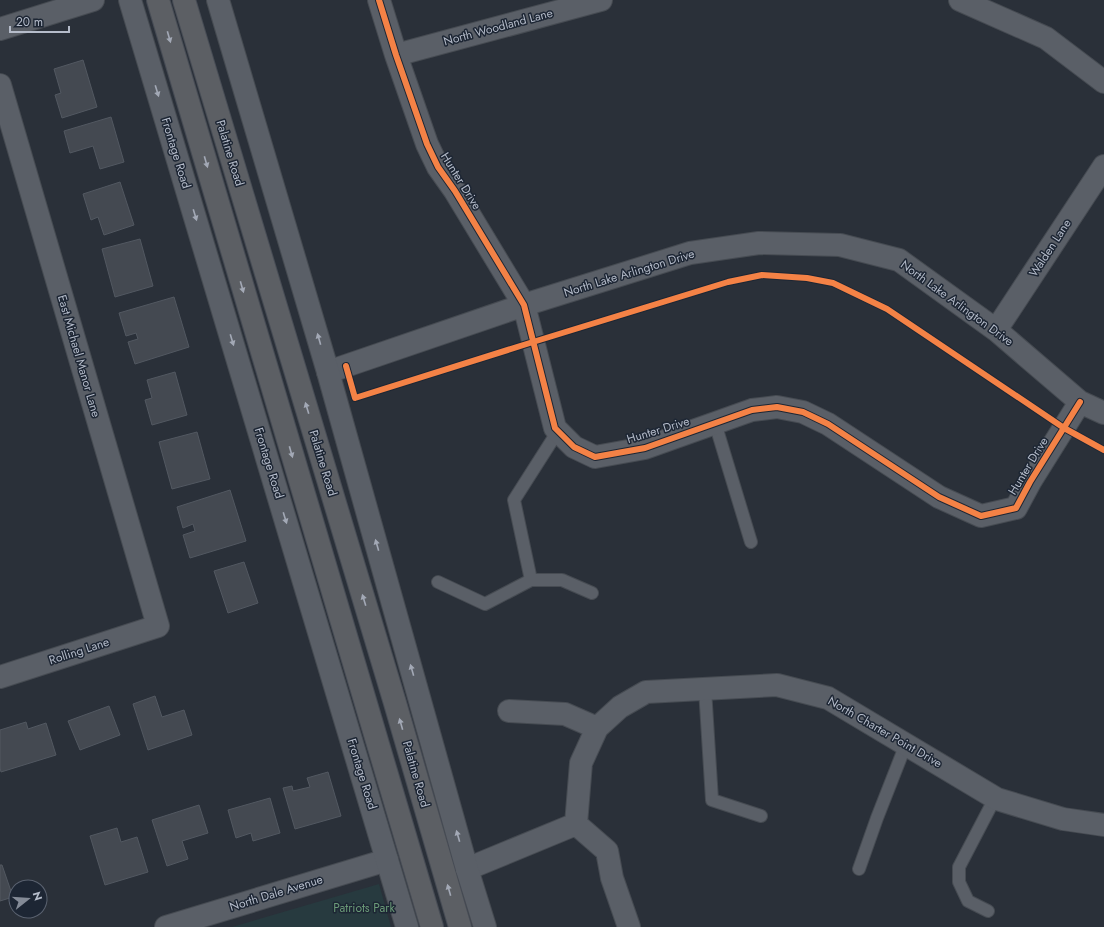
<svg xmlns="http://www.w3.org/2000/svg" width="1104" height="927" font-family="Jost,sans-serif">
<rect width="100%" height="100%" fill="#2a3039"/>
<path fill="#273a3f" d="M379 884 391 927H232Z"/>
<path fill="#444951" stroke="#525861" d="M83 60 97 107 62 118 55 95 61 93 54 69Z
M111 117 124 162 100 169 93 146 70 153 64 131Z
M120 182 134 225 104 235 98 217 91 220 83 194Z
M140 239 153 286 115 297 102 249Z
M174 297 189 347 135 364 128 342 138 339 136 333 126 336 119 313Z
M175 372 187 415 152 425 145 400 152 398 147 380Z
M197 432 210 479 172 489 159 442Z
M230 490 246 541 190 558 183 535 195 531 193 524 183 528 177 507Z
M244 562 258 603 228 613 214 571Z
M155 696 162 717 184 710 192 735 148 750 133 704Z
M109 706 120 735 80 750 68 721Z
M26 722 28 729 46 723 56 755 1 772 0 768V730Z
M328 772 341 816 295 829 283 788 292 786 293 791 310 787 307 778Z
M270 798 280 833 253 841 251 833 236 838 228 810Z
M199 805 208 833 182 841 188 859 167 866 152 820Z
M117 828 121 842 137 837 148 872 105 885 90 836Z
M0 865H2L13 897 0 901Z"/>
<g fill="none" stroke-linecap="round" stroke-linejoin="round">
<g stroke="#464b52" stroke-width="14">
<path id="service" d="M715 423 751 542
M531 580H562L592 593
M438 582 485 604 531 580 514 500 558 431
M705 689 712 800 761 816
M859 869 877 818 906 744
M988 911 968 901 959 882V867L995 798"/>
</g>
<g stroke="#464b52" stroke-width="24">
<path id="minor" d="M379 0 396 55 427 144 438 167 455 191 524 305 555 428 574 447 595 457 645 448 752 410 777 407 803 412 828 424 939 497 981 516 1016 508 1030 482 1080 402
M960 0 1046 38 1104 82
M0 29 93 0
M396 55 601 0
M0 85 158 626 0 677
M996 330 1104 166
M328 372 524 305 690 253 759 243 840 245 899 260 996 330 1080 402 1104 413
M509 711 565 714 597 728
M576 824 607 851 612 878 629 927
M467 869 576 824 581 763 597 728 620 707 646 692 777 685 828 698 997 799 1063 819 1104 825
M166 927 387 860"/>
</g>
<g stroke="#464b52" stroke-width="24">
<path id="tertiary" d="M130 0 407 927
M218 0 328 372 467 869 485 927"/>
</g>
<g stroke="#474c55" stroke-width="24">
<path id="trunk" d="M158 0 432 927
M184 0 395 703 460 927"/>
</g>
<use href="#service" stroke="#5a5f67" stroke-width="12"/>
<use href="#minor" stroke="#5a5f67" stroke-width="22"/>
<use href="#tertiary" stroke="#5a5f67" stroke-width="22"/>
<use href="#trunk" stroke="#5c5f64" stroke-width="22"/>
<g stroke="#1d2634" stroke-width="8">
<path id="cycleway" d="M379 0 396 55 427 144 438 167 455 191 524 305 555 428 574 447 595 457 645 448 752 410 777 407 803 412 828 424 939 497 981 516 1016 508 1030 482 1080 402
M346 366 355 398 533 342 728 282 762 275 807 278 833 283 887 309 1064 428 1104 450"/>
</g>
<use href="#cycleway" stroke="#f48246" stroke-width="6"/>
</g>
<defs><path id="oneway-solid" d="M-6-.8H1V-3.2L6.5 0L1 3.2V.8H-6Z"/></defs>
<g fill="#a3a9b6">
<use href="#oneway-solid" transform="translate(169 37) rotate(74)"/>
<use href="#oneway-solid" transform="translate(157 91) rotate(73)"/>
<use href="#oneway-solid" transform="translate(206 162) rotate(74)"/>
<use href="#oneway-solid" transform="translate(195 215) rotate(73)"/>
<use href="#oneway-solid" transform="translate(242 287) rotate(74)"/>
<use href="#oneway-solid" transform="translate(319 339) rotate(-106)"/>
<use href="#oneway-solid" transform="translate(232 340) rotate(73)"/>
<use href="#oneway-solid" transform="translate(307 408) rotate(-107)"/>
<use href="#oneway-solid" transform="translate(291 452) rotate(74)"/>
<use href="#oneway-solid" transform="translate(285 518) rotate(73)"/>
<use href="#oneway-solid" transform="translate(377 545) rotate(-106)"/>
<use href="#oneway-solid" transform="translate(364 600) rotate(-107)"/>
<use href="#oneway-solid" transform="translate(412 670) rotate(-106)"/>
<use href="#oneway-solid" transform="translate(401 724) rotate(-106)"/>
<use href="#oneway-solid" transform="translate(458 836) rotate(-106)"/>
<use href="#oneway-solid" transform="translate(449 890) rotate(-106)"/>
</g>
<g text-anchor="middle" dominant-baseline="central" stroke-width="3" stroke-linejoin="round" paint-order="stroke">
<g font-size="12" fill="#b5bcca" stroke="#1d2634">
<text transform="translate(498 27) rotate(-15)">North Woodland Lane</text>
<text transform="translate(176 153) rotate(73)">Frontage Road</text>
<text transform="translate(230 153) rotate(73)">Palatine Road</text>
<text transform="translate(461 181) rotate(58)">Hunter Drive</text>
<text transform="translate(1050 248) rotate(-57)">Walden Lane</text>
<text transform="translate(629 273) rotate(-17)">North Lake Arlington Drive</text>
<text transform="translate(957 303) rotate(36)">North Lake Arlington Drive</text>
<text transform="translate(79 356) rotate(74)">East Michael Manor Lane</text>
<text transform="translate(658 430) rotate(-17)">Hunter Drive</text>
<text transform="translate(269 463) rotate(73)">Frontage Road</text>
<text transform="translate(323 463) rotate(73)">Palatine Road</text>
<text transform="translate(1028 466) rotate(-59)">Hunter Drive</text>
<text transform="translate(79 651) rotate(-18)">Rolling Lane</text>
<text transform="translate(885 732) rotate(30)">North Charter Point Drive</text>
<text transform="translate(362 774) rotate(73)">Frontage Road</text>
<text transform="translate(416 774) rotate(74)">Palatine Road</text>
<text transform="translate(276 893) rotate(-17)">North Dale Avenue</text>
</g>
<g font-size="12" fill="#6b9b78" stroke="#1d2634">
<text x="364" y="908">Patriots Park</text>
</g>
</g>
<g transform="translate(28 899) rotate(73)"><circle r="19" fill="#1d2634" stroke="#5a6270"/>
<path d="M0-3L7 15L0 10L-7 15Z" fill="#848b97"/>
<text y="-6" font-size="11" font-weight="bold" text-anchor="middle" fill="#b5bcca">N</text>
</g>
<path d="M10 26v6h59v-6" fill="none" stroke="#b5bcca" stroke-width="2"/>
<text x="16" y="26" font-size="12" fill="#b5bcca" stroke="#1d2634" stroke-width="3" paint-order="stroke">20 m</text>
</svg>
